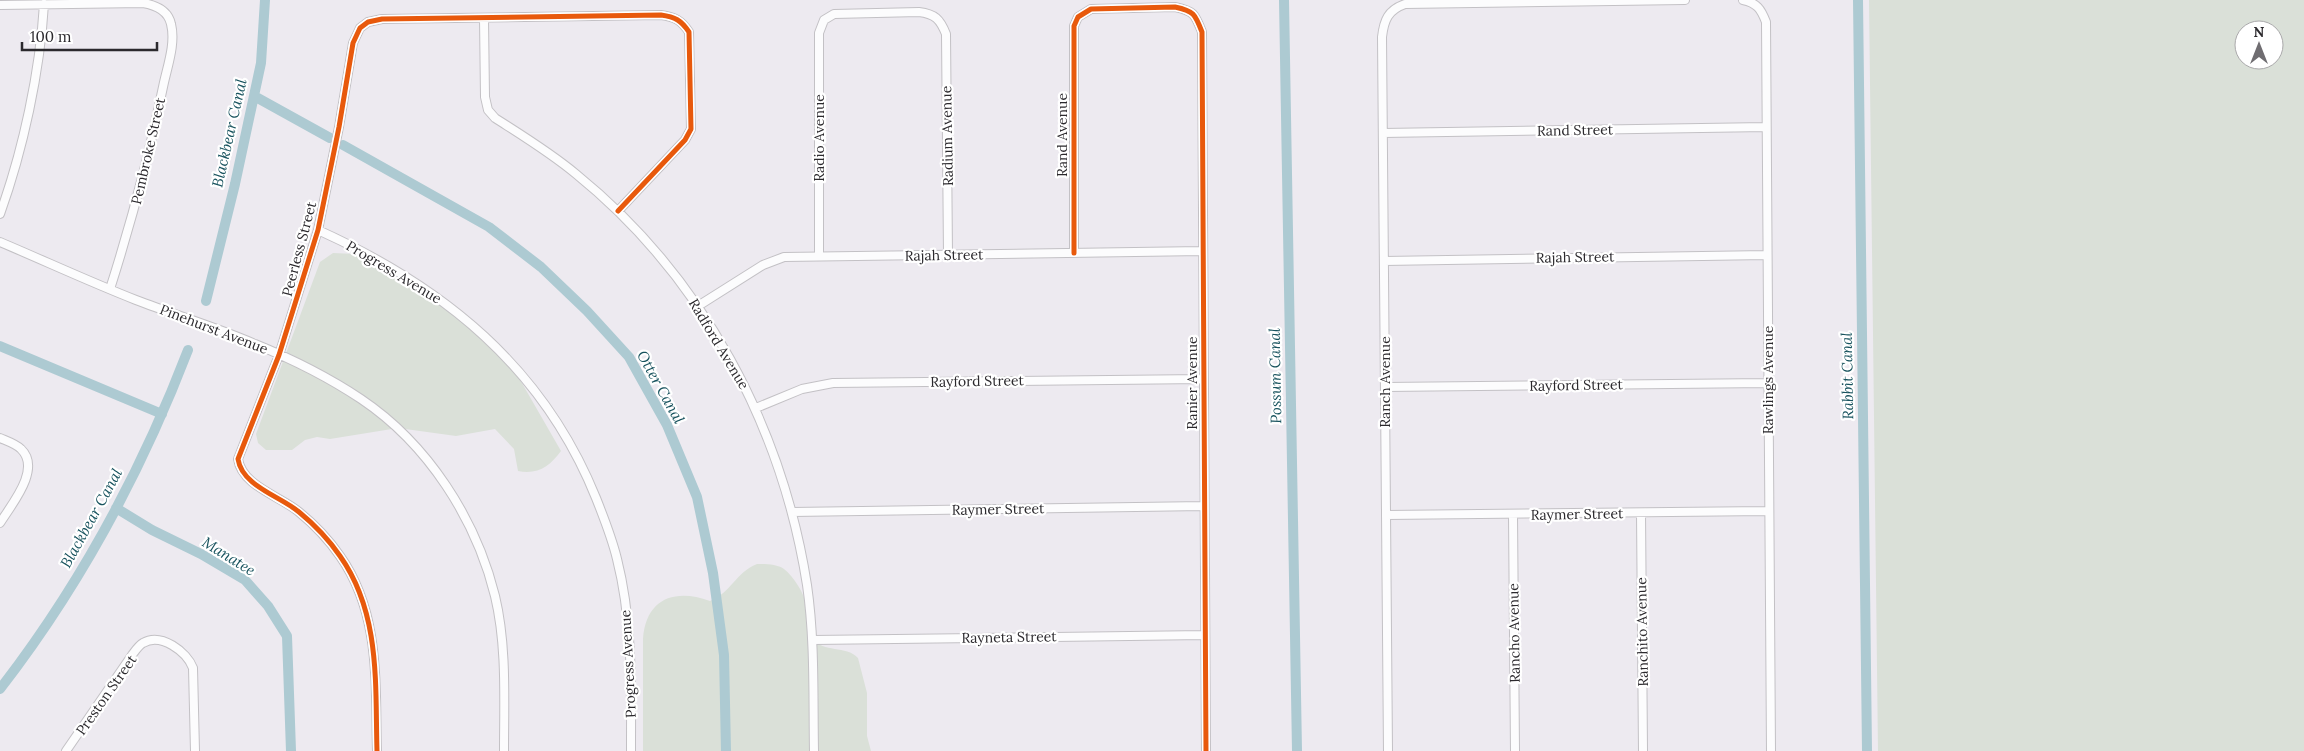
<svg xmlns="http://www.w3.org/2000/svg" width="2304" height="751" font-family="Lora,serif">
<rect width="100%" height="100%" fill="#edeaf0"/>
<path fill="#dae0d8" fill-rule="evenodd" d="M1869 0H2304V751H1878ZM2244 30H2274V60H2244Z
M333 253 355 254 372 258 400 268 420 281 515 371 561 451C550 466 538 475 518 471L514 449 495 429 456 436 398 428 330 439 317 437 305 440 292 450H266L258 443 256 434 320 262Z
M757 564C766 564 777 564 784 569 793 576 805 594 806 605 808 617 805 629 813 639 823 653 846 645 858 658L867 693V736L871 751H643V639C646 599 674 588 710 601 732 592 735 573 757 564Z"/>
<g fill="none" stroke-linecap="round" stroke-linejoin="round">
<path stroke="#adcad2" stroke-width="10" d="M1284 0 1297 751
M1858 0 1867 751
M254 96 330 138
M343 145 489 227 541 267 587 311 629 357 667 425 697 497 713 573 724 655 726 751
M206 301 235 184 261 63 265 0
M0 346 162 414
M116 508 152 530 201 554 245 580 268 606 287 636 291 751
M0 689C79 587 142 470 188 350"/>
<g stroke="#c3c1c5" stroke-width="10">
<path id="street" d="M1743 0C1757 3 1761 9 1766 22L1771 751
M0 5 143 3C155 5 168 10 171 24 176 44 167 67 163 87 149 156 131 223 110 289
M484 19 485 97 488 110 495 118C523 136 551 153 576 174 703 277 782 426 807 585 815 640 813 696 814 751
M1383 133 1766 127
M0 214C23 150 40 72 44 4
M318 230C444 287 543 367 596 498 604 518 612 538 617 559 633 622 631 687 631 751
M0 242C45 261 90 282 136 300 175 315 216 327 255 344 292 359 328 377 361 399 428 444 476 519 495 596 507 646 504 700 504 751
M1074 253V26L1078 17 1091 9 1175 7C1194 11 1195 14 1202 32L1206 751
M819 256V33L824 20 834 14 919 12C935 14 940 19 946 34L948 255
M1384 261 1767 255
M698 306 763 265 784 257 1203 251
M1385 387 1768 383
M756 408 802 389 833 383 1203 379
M0 438C7 441 16 444 21 449 42 469 11 505 0 523
M792 512 1204 506
M1641 513 1643 751
M1386 515 1768 511
M1513 515 1515 751
M813 640 1205 635
M66 751 132 655C135 651 139 645 143 643 161 632 187 652 193 668L195 751
M377 751C375 685 381 614 340 556 329 540 315 525 299 512 280 496 242 486 238 459L279 355 318 230 339 127 353 43 360 28 368 22 382 19 661 15C675 17 681 20 689 32L691 129 685 140 618 211
M1388 751 1382 37C1384 20 1388 10 1405 4L1685 0"/>
</g>
<use href="#street" stroke="#fcfcfd" stroke-width="8"/>
<g stroke="#fff" stroke-width="8">
<path id="cycleway" d="M1074 253V26L1078 17 1091 9 1175 7C1194 11 1195 14 1202 32L1206 751
M377 751C375 685 381 614 340 556 329 540 315 525 299 512 280 496 242 486 238 459L279 355 318 230 339 127 353 43 360 28 368 22 382 19 661 15C675 17 681 20 689 32L691 129 685 140 618 211"/>
</g>
<use href="#cycleway" stroke="#e8590c" stroke-width="5"/>
</g>
<g text-anchor="middle" dominant-baseline="central" stroke-width="4.5" stroke-linejoin="round" paint-order="stroke">
<g font-size="14" fill="#2b292d" stroke="#fff">
<text transform="translate(1575 130) rotate(-1)">Rand Street</text>
<text transform="translate(1062 135) rotate(-90)">Rand Avenue</text>
<text transform="translate(947 136) rotate(-91)">Radium Avenue</text>
<text transform="translate(819 138) rotate(-90)">Radio Avenue</text>
<text transform="translate(148 151) rotate(-77)">Pembroke Street</text>
<text transform="translate(299 249) rotate(-75)">Peerless Street</text>
<text transform="translate(944 255) rotate(-1)">Rajah Street</text>
<text transform="translate(1575 257) rotate(-1)">Rajah Street</text>
<text transform="translate(394 272) rotate(31)">Progress Avenue</text>
<text transform="translate(214 329) rotate(21)">Pinehurst Avenue</text>
<text transform="translate(719 344) rotate(59)">Radford Avenue</text>
<text transform="translate(1768 380) rotate(-90)">Rawlings Avenue</text>
<text transform="translate(977 381) rotate(-1)">Rayford Street</text>
<text transform="translate(1385 382) rotate(-90)">Ranch Avenue</text>
<text transform="translate(1192 383) rotate(-90)">Ranier Avenue</text>
<text transform="translate(1576 385) rotate(-1)">Rayford Street</text>
<text transform="translate(998 509) rotate(-1)">Raymer Street</text>
<text transform="translate(1577 514) rotate(-1)">Raymer Street</text>
<text transform="translate(1642 632) rotate(-91)">Ranchito Avenue</text>
<text transform="translate(1514 633) rotate(-91)">Rancho Avenue</text>
<text transform="translate(1009 637) rotate(-1)">Rayneta Street</text>
<text transform="translate(628 664) rotate(-93)">Progress Avenue</text>
<text transform="translate(106 695) rotate(-55)">Preston Street</text>
</g>
<g font-size="15" font-style="italic" fill="#18535e" stroke="#fff">
<text transform="translate(229 133) rotate(-77)">Blackbear Canal</text>
<text transform="translate(1275 376) rotate(-91)">Possum Canal</text>
<text transform="translate(1847 376) rotate(-91)">Rabbit Canal</text>
<text transform="translate(661 387) rotate(61)">Otter Canal</text>
<text transform="translate(91 518) rotate(-61)">Blackbear Canal</text>
<text transform="translate(229 556) rotate(32)">Manatee</text>
</g>
</g>
<g transform="translate(2259 45)"><circle r="24" fill="#ffffff" stroke="#aaa9ab"/>
<path d="M0-4L9 19L0 12L-9 19Z" fill="#6f6d71"/>
<text y="-8" font-size="14" font-weight="bold" text-anchor="middle" fill="#2b292d">N</text>
</g>
<path d="M22 42v8h135v-8" fill="none" stroke="#2b292d" stroke-width="2.5"/>
<text x="30" y="42" font-size="15" fill="#2b292d" stroke="#ffffff" stroke-width="4" paint-order="stroke">100 m</text>
</svg>
